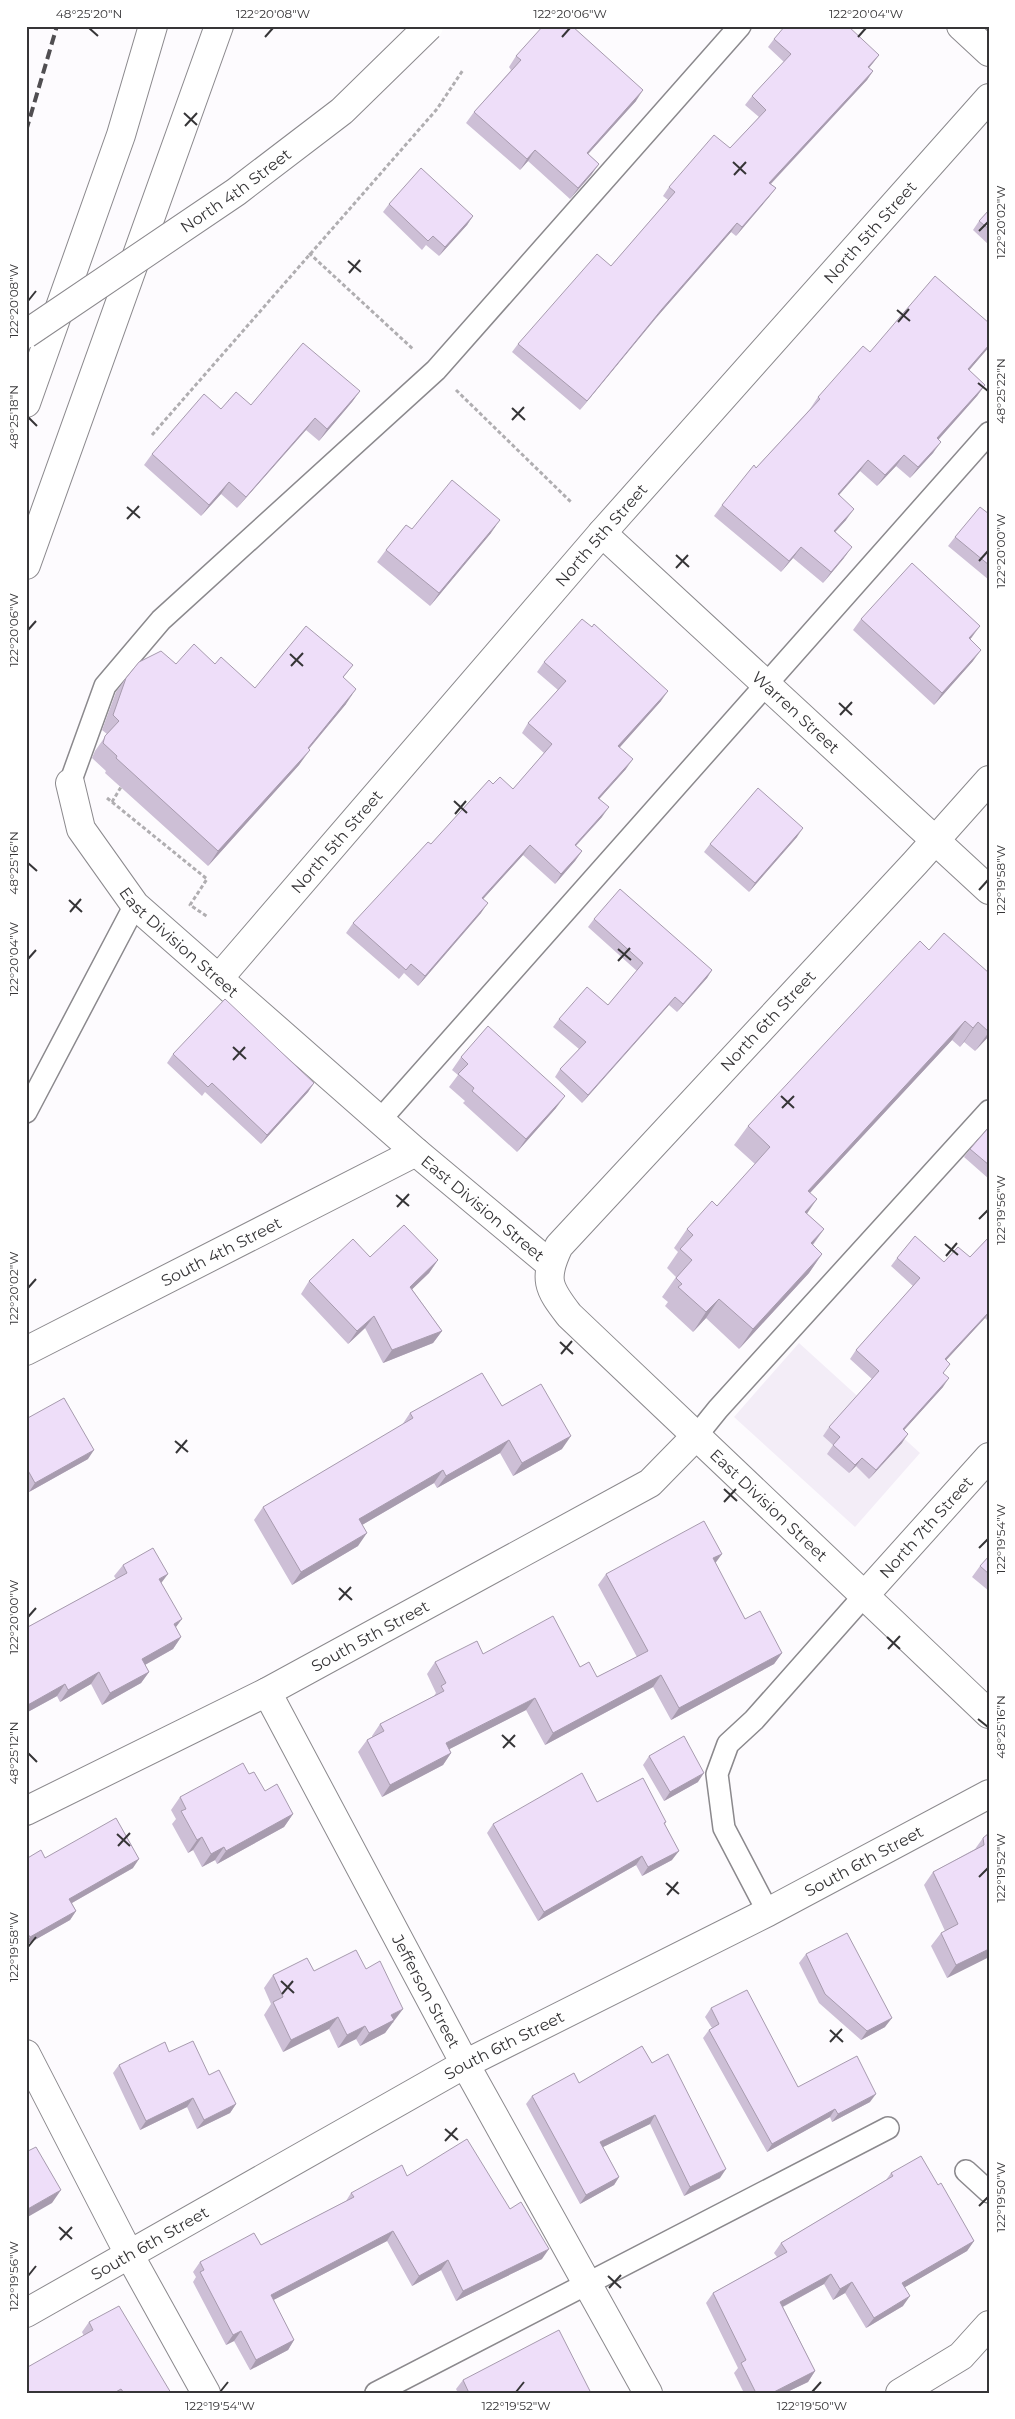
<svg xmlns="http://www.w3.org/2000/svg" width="1015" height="2419" font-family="Montserrat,sans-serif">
<rect width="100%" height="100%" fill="#fdfbfe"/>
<path fill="#f3edf7" d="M799 1343 920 1453 855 1527 734 1417Z"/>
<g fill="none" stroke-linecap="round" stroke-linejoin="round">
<g stroke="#8b898d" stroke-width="24">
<path id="lane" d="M70 783 105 686 161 620 436 370 740 26
M26 1112 135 905
M380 1120 989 433
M697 1435 718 1409 989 1111
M768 1912 724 1828 717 1774 728 1744 754 1720 863 1597
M966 2171 989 2192
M376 2393 888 2128"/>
</g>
<g stroke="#8b898d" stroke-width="30">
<g id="street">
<path id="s1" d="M602 533 989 890"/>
<path id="s2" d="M70 783 81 829 135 905 416 1152 550 1264"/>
<path id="s3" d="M219 978 602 533 989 98"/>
<path id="s4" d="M26 1351 416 1152"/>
<path id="s5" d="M863 1597 989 1457"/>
<path id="s6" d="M267 1692 465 2064 648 2393"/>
<path id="s7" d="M26 1811 267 1692 650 1483 697 1435"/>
<path d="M26 2054 130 2256 206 2393"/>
<path id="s8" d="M26 2313 465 2064 768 1912 989 1794"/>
<path d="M900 2393 961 2356 989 2325"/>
</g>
</g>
<g stroke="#8b898d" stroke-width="30">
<g id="secondary">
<path d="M961 26 989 52"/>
<path id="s9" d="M989 780 915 863 559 1246C543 1279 548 1288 569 1315L989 1714"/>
</g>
</g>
<g stroke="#8b898d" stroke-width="30">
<path id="highway" d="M26 403 121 135 153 26
M26 565 219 26"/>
</g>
<path stroke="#b0aeb1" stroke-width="3" stroke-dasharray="4 2.5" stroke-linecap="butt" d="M309 253 414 350
M456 390 572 503
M152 435 437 109 463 70
M107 798 207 879 190 905 208 917
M112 802 121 787"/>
<use href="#lane" stroke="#fff" stroke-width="21"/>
<use href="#street" stroke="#fff" stroke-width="28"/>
<use href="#secondary" stroke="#fff" stroke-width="28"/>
<use href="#highway" stroke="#fff" stroke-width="28"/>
<path stroke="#504e51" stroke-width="4" stroke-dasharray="10 5" stroke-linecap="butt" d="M26 131 57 26"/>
<g stroke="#8b898d" stroke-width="30" stroke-linecap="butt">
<g id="secondary-bridge">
<path id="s10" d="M26 334 236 192 342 111 429 26"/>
</g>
</g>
<use href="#secondary-bridge" stroke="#fff" stroke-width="28"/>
</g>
<path fill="#cdbfd6" d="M774 39 879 55 869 68 873 71 867 80 771 184 776 188 769 197 736 236 731 232 656 318 580 410 512 352 518 344 611 266 668 200 663 196 669 187 730 148 759 117 745 105 752 96 784 62 768 47Z
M516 56 636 101 588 154 599 164 591 175 570 199 528 161 520 170 466 123 474 112 511 70 509 67Z
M389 204 473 216 467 225 439 256 426 245 422 250 383 212Z
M989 210V245L973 230 979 221Z
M989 323V347L969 370 985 385 977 396 939 439 933 453 910 478 896 466 877 486 860 471 839 495 846 520 835 532 844 558 823 583 793 558 781 572 714 516 722 505 810 409 818 397 870 352Z
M360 391 352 402 319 441 306 430 237 508 221 494 201 516 144 465 152 454 221 409Z
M989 514V580L948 546 955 537Z
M412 529 491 533 430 606 377 562 386 550Z
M861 619 972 637 970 639 973 661 934 705 853 630Z
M544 662 661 701 620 747 626 769 599 799 602 817 576 846 582 851 575 861 555 884 523 855 483 899 481 913 418 986 404 973 399 979 346 933 353 923 431 844 493 784 513 789 544 753 522 733 528 723 558 690 537 672Z
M176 664H215L255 688 353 665 343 678 346 704 309 749 299 765 208 866 105 773 106 771 92 758 95 751 107 734 102 730 116 692 126 678Z
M797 837 749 892 704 852 710 844Z
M594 919 712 970 707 978 677 1012 669 1005 582 1103 555 1077 560 1069 579 1049 553 1027 559 1019 608 1005 637 971 588 927Z
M929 950 989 973V1036L975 1051 964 1042 960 1047 952 1040 810 1193 807 1214 824 1229 813 1245 822 1254 809 1273 739 1349 706 1318 693 1332 665 1306 668 1302 662 1297 676 1277 667 1268 678 1252 674 1248 687 1229 717 1206 755 1164 734 1145 748 1126Z
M173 1054 314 1083 308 1092 261 1144 205 1092 202 1096 167 1063Z
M461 1057 556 1108 517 1152 463 1103 465 1101 449 1087 458 1075 452 1070Z
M989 1127V1179L964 1157 970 1149Z
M989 1237V1322L985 1318 946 1360 944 1373 943 1387 904 1430 902 1443 869 1479 856 1466 849 1473 827 1454 833 1445 823 1436 829 1427 872 1379 850 1359 856 1350 913 1286 891 1266 897 1258 944 1262 970 1257Z
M370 1257 438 1260 429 1273 412 1289 442 1331 433 1343 383 1363 365 1328 348 1344 301 1294 309 1281Z
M502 1406 562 1449 513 1476 500 1453 437 1488 434 1483 362 1525 358 1546 292 1585 254 1520 263 1507 402 1425 410 1413Z
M26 1419 88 1459 29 1492 26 1487Z
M989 1556V1591L972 1577 980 1566Z
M715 1563 745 1619 782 1653 774 1664 671 1720 653 1687 545 1745 526 1710 449 1749 451 1753 443 1765 382 1797 358 1752 367 1740 372 1737V1736L380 1724 434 1696 436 1693 427 1674 435 1662 483 1654 580 1667 597 1677 637 1657 598 1585 606 1574Z
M123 1565 161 1583 176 1628 181 1637 173 1649 145 1665 149 1672 141 1683 102 1705 91 1684 60 1702 57 1696 26 1713V1628L116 1579 114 1576Z
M649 1756 698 1782 664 1801 643 1765Z
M249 1774 265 1791 293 1814 284 1827 217 1864 215 1860 202 1867 193 1850 188 1853 172 1824 176 1819 171 1810 180 1797Z
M597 1802 666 1822 665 1824 672 1860 642 1876 636 1865 538 1921 487 1833 493 1824Z
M989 1833V1957L947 1978 931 1946 941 1933 945 1931 924 1885 933 1872 975 1849 983 1838Z
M45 1858 133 1868 72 1903 76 1911 70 1920 26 1945V1859Z
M806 1954 885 2027 861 2040 819 2003 799 1963Z
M314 1971 394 2022 392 2023 385 2033 360 2046 356 2039 338 2048 329 2029 283 2052 264 2015 271 2004 264 1988 273 1975Z
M711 2008 798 2087 870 2102 832 2122 830 2117 767 2152 703 2038 709 2030 712 2028 705 2017Z
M642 2046 720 2178 684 2196 650 2124 603 2147 619 2177 614 2185 580 2204 526 2104 532 2096 579 2083Z
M169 2052 209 2075 236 2104 230 2113 197 2129 187 2107 140 2130 113 2073 119 2065Z
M891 2173 938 2185 974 2241 967 2251 905 2287 903 2306 866 2328 845 2293 833 2300 824 2284 783 2307 815 2371 808 2382 785 2393H744L734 2373 738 2368 706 2303 713 2293 777 2257 774 2253 781 2243 886 2180Z
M407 2176 510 2209 542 2259 456 2301 441 2270 412 2286 387 2241 273 2300 294 2340 288 2350 250 2370 234 2341 226 2345 193 2282 196 2277 193 2272 200 2262 261 2245 346 2201 351 2193Z
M89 2322 171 2393H26L84 2336 82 2332Z
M463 2380 591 2393H458L456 2389Z"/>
<path fill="#a79bae" d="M879 55 873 63 862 76 868 67Z
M873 71 867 80 763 192 769 183Z
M643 90 636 101 579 164 587 153Z
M535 150 528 161 520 170 527 159Z
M599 164 591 175 570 199 578 188Z
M776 188 769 197 736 236 742 227Z
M473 216 467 225 439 256 445 247Z
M737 223 731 232 656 318 580 410 587 401 662 309Z
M989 345V347L960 381 968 369Z
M985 385 977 396 930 449 937 438Z
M360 391 352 402 319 441 327 429Z
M315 418 306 430 237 508 246 497Z
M941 442 933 453 910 478 918 467Z
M904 455 896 466 877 486 885 475Z
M868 460 860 471 830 505 838 494Z
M229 482 221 494 201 516 209 505Z
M854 509 846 520 826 542 834 531Z
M500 520 491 533 430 606 439 593Z
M801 547 793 558 781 572 789 561Z
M852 547 844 558 823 583 831 572Z
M980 626 972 637 961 649 969 638Z
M981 650 973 661 934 705 942 693Z
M356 689 346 704 297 763 308 748Z
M668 691 661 701 612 756 618 746Z
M310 750 299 765 208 866 218 851Z
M633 759 626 769 591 808 598 798Z
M609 807 602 817 568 854 575 845Z
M803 828 797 837 749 892 755 883Z
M530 845 523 855 475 908 482 898Z
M582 851 575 861 555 884 561 874Z
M488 903 481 913 418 986 425 976Z
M712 970 707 978 677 1012 683 1004Z
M675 997 669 1005 582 1103 588 1095Z
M965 1021 952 1040 794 1210 808 1191Z
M978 1022 964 1042 960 1047 973 1028Z
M989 1032V1036L975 1051Z
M314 1083 308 1092 261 1144 267 1135Z
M565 1096 556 1108 517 1152 526 1139Z
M817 1199 804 1218 805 1212Z
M824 1229 810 1248 811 1243Z
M822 1254 809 1273 739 1349 753 1329Z
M438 1260 429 1273 401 1300 410 1287Z
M719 1299 706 1318 693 1332 706 1312Z
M989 1312 985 1318 939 1368 945 1359Z
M374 1316 365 1328 348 1344 357 1331Z
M442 1331 433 1343 383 1363 392 1350Z
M949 1378 943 1387 897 1438 903 1429Z
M908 1434 902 1443 869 1479 876 1470Z
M571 1436 562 1449 513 1476 522 1463Z
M509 1440 500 1453 437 1488 446 1476Z
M94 1450 88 1459 29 1492 35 1483Z
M862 1458 856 1466 849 1473 855 1465Z
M443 1470 434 1483 350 1532 359 1519Z
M367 1533 358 1546 292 1585 301 1572Z
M722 1554 714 1565 713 1558Z
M168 1574 159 1586V1579Z
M182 1619 173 1631 174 1624Z
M181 1637 173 1649 134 1671 142 1659Z
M782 1653 774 1664 671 1720 679 1708Z
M99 1672 91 1684 60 1702 68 1690Z
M149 1672 141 1683 102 1705 110 1693Z
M661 1675 653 1687 545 1745 553 1733Z
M65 1684 57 1696 26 1713V1706Z
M535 1698 526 1710 438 1755 446 1743Z
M451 1753 443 1765 382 1797 390 1785Z
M704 1773 698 1782 664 1801 670 1792Z
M293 1814 284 1827 217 1864 226 1851Z
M202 1837 193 1850 188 1853 197 1840Z
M224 1847 215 1860 202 1867 211 1854Z
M679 1851 672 1860 642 1876 648 1867Z
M642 1856 636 1865 538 1921 544 1912Z
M139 1859 133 1868 63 1908 69 1899Z
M76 1911 70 1920 26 1945V1943L30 1937Z
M989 1949V1957L947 1978 956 1965Z
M403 2009 385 2033 360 2046 369 2033 391 2015Z
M338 2017 329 2029 283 2052 291 2040Z
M892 2018 885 2027 861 2040 867 2031Z
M365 2026 356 2039 338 2048 347 2035Z
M876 2094 870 2102 832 2122 838 2114Z
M193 2098 187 2107 140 2130 146 2121Z
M236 2104 230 2113 197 2129 204 2120Z
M835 2109 830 2117 767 2152 772 2144Z
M655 2115 650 2124 595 2151 600 2142Z
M726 2169 720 2178 684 2196 690 2187Z
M619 2177 614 2185 580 2204 586 2195Z
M61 2190 52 2203 26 2218V2210Z
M393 2231 387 2241 264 2305 271 2295Z
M974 2241 967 2251 895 2293 902 2283Z
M549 2249 542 2259 456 2301 463 2291Z
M448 2260 441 2270 412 2286 419 2276Z
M831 2274 824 2284 773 2312 780 2302Z
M852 2282 845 2293 833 2300 840 2289Z
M910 2296 903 2306 866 2328 874 2318Z
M241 2331 234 2341 226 2345 233 2335Z
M294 2340 288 2350 250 2370 256 2360Z
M815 2371 808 2382 785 2393H772Z"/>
<path fill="#eedef9" stroke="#a79bae" d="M543 26H572L643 90 587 153 599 164 578 188 535 150 527 159 474 112 521 60 516 56Z
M785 26H848L879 55 868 67 873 71 769 183 776 188 742 227 737 223 662 309 587 401 518 344 597 254 611 266 675 192 669 187 714 135 730 148 766 110 752 96 791 54 774 39Z
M421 168 473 216 445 247 433 236 428 241 389 204Z
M989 210V229L979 221Z
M935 276 989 323V345L968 369 985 385 937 438 941 442 918 467 904 455 885 475 868 460 838 494 854 509 834 531 852 547 831 572 801 547 789 561 722 505 754 465 756 468 820 399 818 397 863 346 870 352Z
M303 343 360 391 327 429 315 418 246 497 229 482 209 505 152 454 204 394 221 409 236 392 251 405Z
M452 480 500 520 439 593 386 550 406 525 412 529Z
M980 507 989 514V565L955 537Z
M912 563 980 626 969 638 981 650 942 693 861 619Z
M582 619 592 627 594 624 668 691 618 746 633 759 598 798 609 807 575 845 582 851 561 874 530 845 482 898 488 903 425 976 411 964 406 970 353 923 428 842 431 844 489 780 493 784 500 777 513 789 552 744 528 723 566 681 544 662Z
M306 626 353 665 343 677 356 689 308 748 310 750 218 851 116 758 117 756 103 743 105 736 119 721 113 715 126 678 139 662 161 651 176 664 194 644 215 664 221 657 255 688Z
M758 788 803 828 755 883 710 844Z
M620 889 712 970 683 1004 675 997 588 1095 560 1069 586 1042 559 1019 587 987 608 1005 643 963 594 919Z
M944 933 989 973V1032L978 1022 973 1028 965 1021 808 1191 817 1199 805 1212 824 1229 811 1243 822 1254 753 1329 719 1299 706 1312 678 1287 682 1284 676 1278 692 1260 680 1249 693 1235 687 1229 712 1201 717 1206 770 1147 748 1126 920 941 929 950Z
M225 999 314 1083 267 1135 212 1083 208 1087 173 1054Z
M488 1026 565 1096 526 1139 472 1091 474 1088 458 1074 468 1064 461 1057Z
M989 1127V1165L970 1149Z
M404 1225 438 1260 410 1287 442 1331 392 1350 374 1316 357 1331 309 1281 353 1239 370 1257Z
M915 1236 944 1262 958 1247 970 1257 989 1237V1312L945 1359 950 1364 943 1373 949 1378 903 1429 908 1434 876 1470 862 1458 855 1465 833 1445 840 1437 829 1427 879 1371 856 1350 920 1278 897 1258Z
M482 1373 502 1406 541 1384 571 1436 522 1463 509 1440 446 1476 443 1470 359 1519 367 1533 301 1572 263 1507 413 1418 410 1413Z
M64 1398 94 1450 35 1483 26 1467V1419Z
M704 1521 722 1554 713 1558 745 1619 760 1611 782 1653 679 1708 661 1675 553 1733 535 1698 446 1743 451 1753 390 1785 367 1740 384 1731 380 1724 444 1691 441 1686 446 1683 435 1662 477 1641 483 1654 553 1616 580 1667 589 1662 597 1677 648 1651 606 1574Z
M153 1548 168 1574 159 1579 182 1619 174 1624 181 1637 142 1659 149 1672 110 1693 99 1672 68 1690 65 1684 26 1706V1628L127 1573 123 1565Z
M989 1556V1574L980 1566Z
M684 1736 704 1773 670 1792 649 1756Z
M243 1763 249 1774 254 1772 265 1791 277 1784 293 1814 226 1851 224 1847 211 1854 202 1837 197 1840 181 1811 186 1809 180 1797Z
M582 1773 597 1802 643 1778 666 1822 664 1823 679 1851 648 1867 642 1856 544 1912 493 1824Z
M116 1818 139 1859 69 1899 76 1911 30 1937 26 1931V1859L41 1850 45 1858Z
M989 1833V1949L956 1965 941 1933 958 1924 933 1872 984 1845 983 1838Z
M847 1933 892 2018 867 2031 825 1994 806 1954Z
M356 1950 366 1969 380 1961 403 2009 391 2015 394 2020 369 2033 365 2026 347 2035 338 2017 291 2040 273 2002 283 1997 273 1975 307 1958 314 1971Z
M747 1990 798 2087 857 2056 876 2094 838 2114 835 2109 772 2144 709 2030 719 2024 711 2008Z
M193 2041 209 2075 219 2070 236 2104 204 2120 193 2098 146 2121 119 2065 165 2042 169 2052Z
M642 2046 652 2063 668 2054 726 2169 690 2187 655 2115 600 2142 619 2177 586 2195 532 2096 574 2073 579 2083Z
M467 2139 510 2209 521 2202 549 2249 463 2291 448 2260 419 2276 393 2231 271 2295 294 2340 256 2360 241 2331 233 2335 200 2272 204 2270 200 2262 254 2233 261 2245 354 2197 351 2193 402 2165 407 2176Z
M36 2147 61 2190 26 2210V2152Z
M921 2156 938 2185 941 2183 974 2241 902 2283 910 2296 874 2318 852 2282 840 2289 831 2274 780 2302 815 2371 772 2393H756L741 2363 746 2360 713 2293 787 2252 781 2243 893 2176 891 2173Z
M119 2306 171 2393H124L121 2389 114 2393H26V2368L93 2330 89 2322Z
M559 2330 591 2393H469L463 2380Z"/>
<path fill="none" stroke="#363537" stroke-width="2" d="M89 28 98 36M265 37 273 28M562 37 570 28M858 37 866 28M184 113 197 125M185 126 197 113M733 162 746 174M734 175 746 162M979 231 988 222M348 261 361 272M349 273 360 260M28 301 36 291M897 310 910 321M898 322 909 309M978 383 988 391M512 408 525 420M28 417 37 426M512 420 524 407M127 507 140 518M127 519 139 506M676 555 689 567M979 561 988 551M676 568 688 555M28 630 36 621M290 654 303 666M291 666 303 653M839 703 852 715M840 715 852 702M454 801 467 813M455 814 466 801M28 863 37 871M979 890 988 880M69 900 82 912M70 912 81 899M618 949 631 960M28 959 36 950M618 961 630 948M233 1047 246 1059M233 1060 245 1047M781 1096 794 1108M782 1108 794 1096M396 1195 409 1206M397 1207 409 1194M979 1219 988 1210M945 1244 958 1255M946 1256 957 1243M28 1288 36 1279M560 1342 573 1354M561 1354 572 1341M175 1441 188 1452M176 1453 187 1440M724 1489 737 1501M724 1502 736 1489M979 1548 988 1539M339 1588 352 1600M339 1600 351 1587M28 1617 36 1608M887 1637 900 1649M888 1649 900 1636M978 1719 988 1727M502 1735 515 1747M503 1748 515 1735M28 1753 37 1762M117 1834 130 1846M118 1846 130 1833M979 1877 988 1868M666 1883 679 1894M667 1895 678 1882M28 1947 36 1937M281 1981 294 1993M282 1994 293 1981M830 2030 843 2042M830 2042 842 2029M445 2129 458 2140M445 2141 457 2128M979 2206 988 2197M59 2227 72 2239M60 2240 72 2227M28 2276 36 2266M608 2276 621 2288M609 2288 621 2275M220 2392 228 2382M516 2392 524 2382M812 2392 821 2382"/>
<g text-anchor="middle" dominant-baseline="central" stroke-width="5" stroke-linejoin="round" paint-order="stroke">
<g font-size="16" fill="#363537" stroke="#fff">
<text stroke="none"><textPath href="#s10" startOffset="254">North 4th Street</textPath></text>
<text stroke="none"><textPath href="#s3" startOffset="990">North 5th Street</textPath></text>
<text stroke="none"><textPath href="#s3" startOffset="585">North 5th Street</textPath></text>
<text stroke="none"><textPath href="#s1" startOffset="264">Warren Street</textPath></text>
<text stroke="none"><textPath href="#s3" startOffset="180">North 5th Street</textPath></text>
<text stroke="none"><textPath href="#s2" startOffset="198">East Division Street</textPath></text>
<text transform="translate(768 1021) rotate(-47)">North 6th Street</text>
<text stroke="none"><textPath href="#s2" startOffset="602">East Division Street</textPath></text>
<text stroke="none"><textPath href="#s4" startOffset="219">South 4th Street</textPath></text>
<text stroke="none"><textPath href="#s9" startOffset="986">East Division Street</textPath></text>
<text stroke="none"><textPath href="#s5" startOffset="94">North 7th Street</textPath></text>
<text stroke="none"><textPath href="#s7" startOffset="386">South 5th Street</textPath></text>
<text stroke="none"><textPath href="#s8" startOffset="952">South 6th Street</textPath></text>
<text stroke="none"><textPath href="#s6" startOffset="339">Jefferson Street</textPath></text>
<text stroke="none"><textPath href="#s8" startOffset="548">South 6th Street</textPath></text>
<text stroke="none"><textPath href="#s8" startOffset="142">South 6th Street</textPath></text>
</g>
</g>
<rect width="1015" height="2419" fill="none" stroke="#ffffff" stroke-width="55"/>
<rect x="28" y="28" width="960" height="2364" fill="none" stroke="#363537" stroke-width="2"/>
<g font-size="12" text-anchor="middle" fill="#363537">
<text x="89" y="18">48°25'20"N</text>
<text x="273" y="18">122°20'08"W</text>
<text x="570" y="18">122°20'06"W</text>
<text x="866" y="18">122°20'04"W</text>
<text transform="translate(1001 222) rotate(-90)" y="4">122°20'02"W</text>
<text transform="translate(14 301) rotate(-90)" y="4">122°20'08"W</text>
<text transform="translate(1001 391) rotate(-90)" y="4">48°25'22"N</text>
<text transform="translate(14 417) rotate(-90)" y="4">48°25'18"N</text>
<text transform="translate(1001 551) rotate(-90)" y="4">122°20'00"W</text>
<text transform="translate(14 630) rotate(-90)" y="4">122°20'06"W</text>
<text transform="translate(14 863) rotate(-90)" y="4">48°25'16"N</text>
<text transform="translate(1001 880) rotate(-90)" y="4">122°19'58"W</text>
<text transform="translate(14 959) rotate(-90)" y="4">122°20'04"W</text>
<text transform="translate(1001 1210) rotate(-90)" y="4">122°19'56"W</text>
<text transform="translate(14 1288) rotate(-90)" y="4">122°20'02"W</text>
<text transform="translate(1001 1539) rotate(-90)" y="4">122°19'54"W</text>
<text transform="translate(14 1617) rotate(-90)" y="4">122°20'00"W</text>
<text transform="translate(1001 1727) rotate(-90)" y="4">48°25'16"N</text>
<text transform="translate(14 1753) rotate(-90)" y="4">48°25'12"N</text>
<text transform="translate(1001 1868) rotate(-90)" y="4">122°19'52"W</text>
<text transform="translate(14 1947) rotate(-90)" y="4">122°19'58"W</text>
<text transform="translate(1001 2197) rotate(-90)" y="4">122°19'50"W</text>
<text transform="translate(14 2276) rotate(-90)" y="4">122°19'56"W</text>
<text x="220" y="2410">122°19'54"W</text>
<text x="516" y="2410">122°19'52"W</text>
<text x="812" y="2410">122°19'50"W</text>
</g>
</svg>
